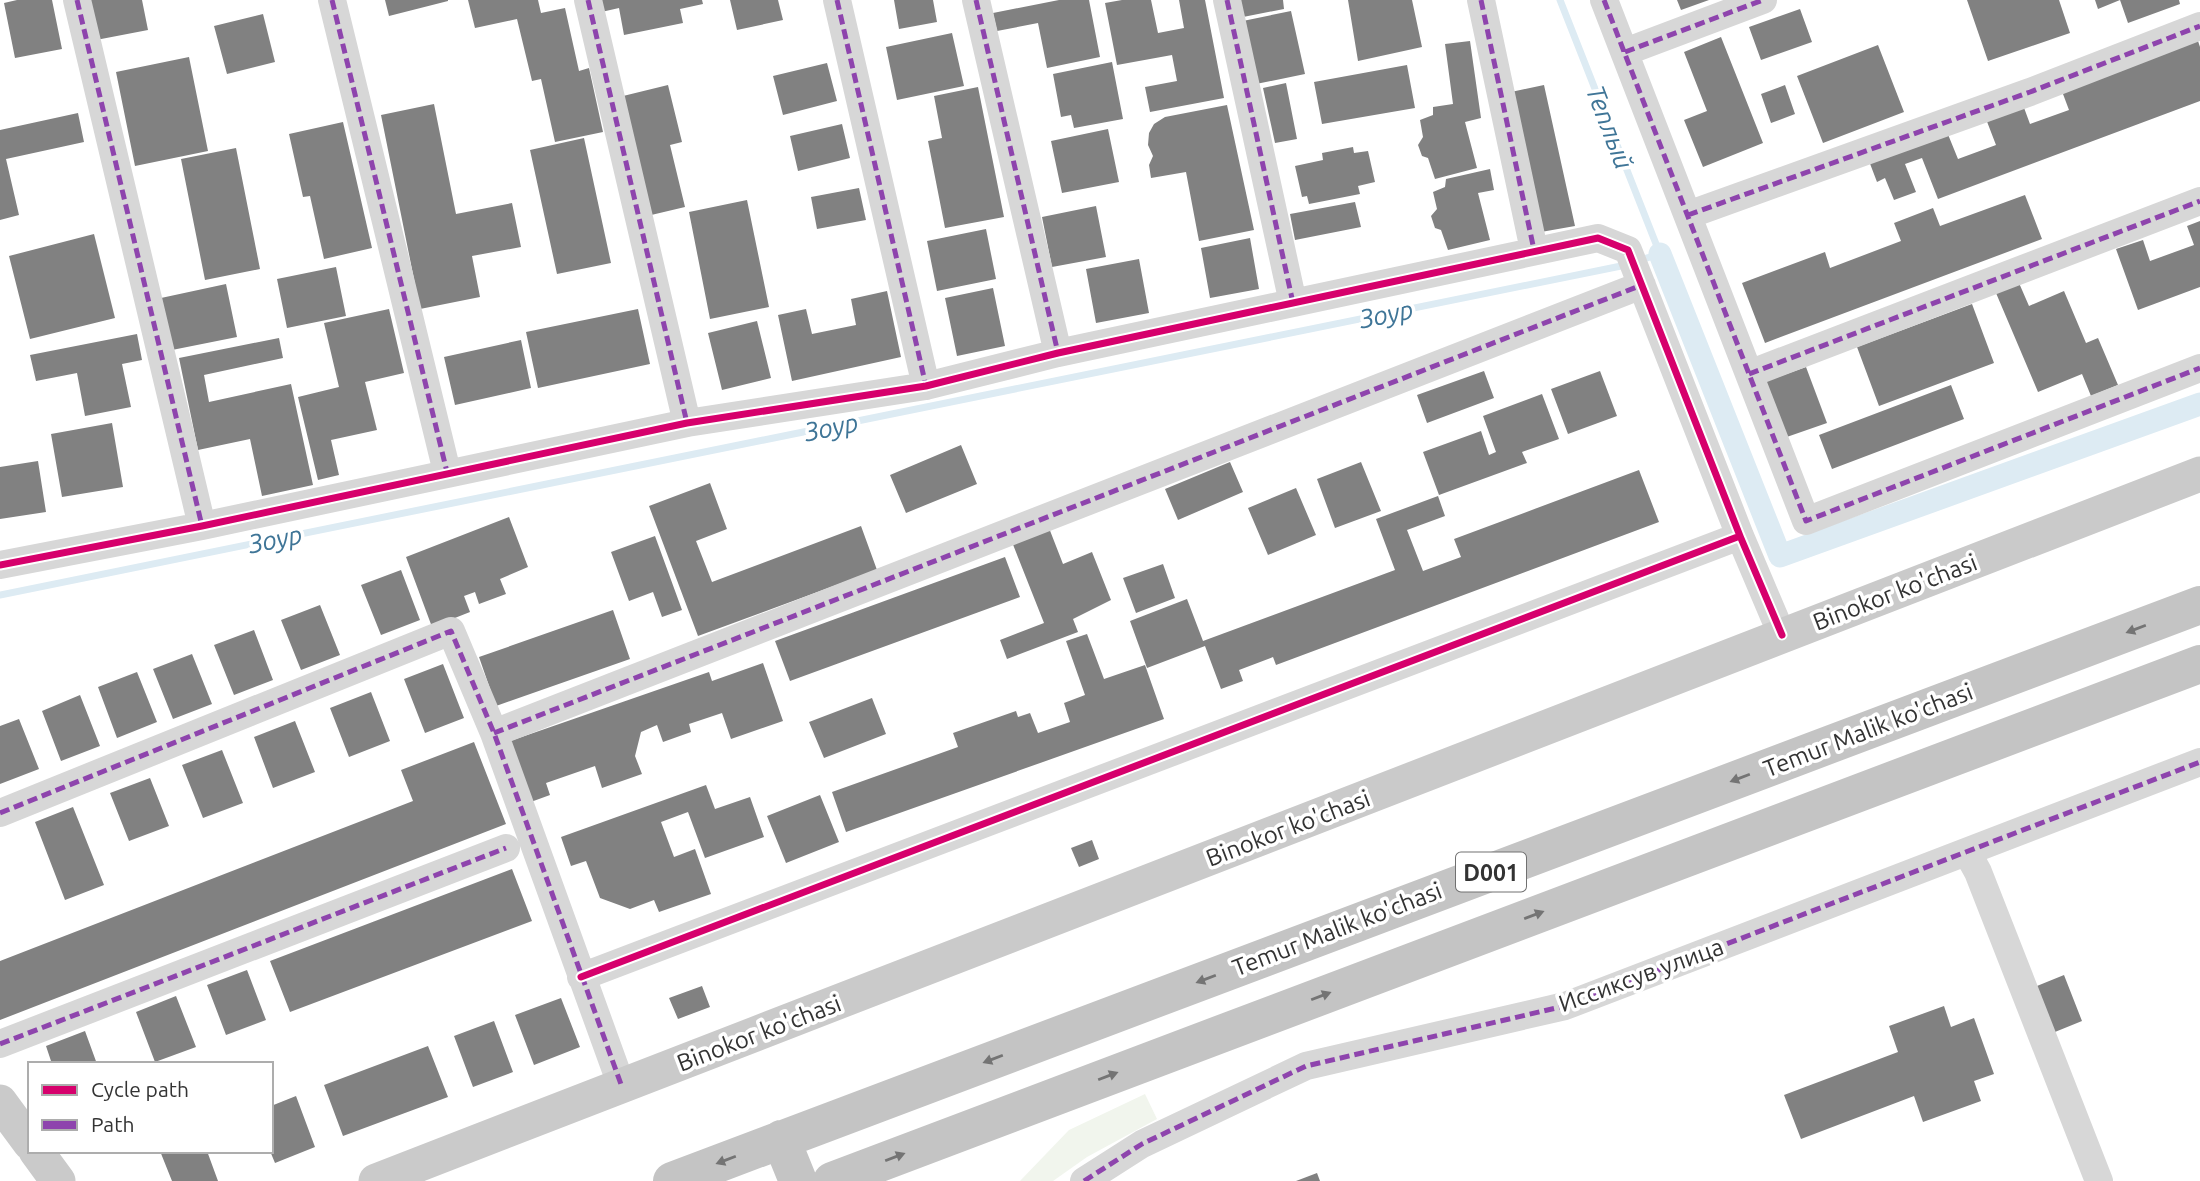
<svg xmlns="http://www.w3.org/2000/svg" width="2200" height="1181" font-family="Ubuntu,sans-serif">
<rect width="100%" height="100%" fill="#fff"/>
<path fill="#f1f5ed" d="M1145 1094 1157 1119 1087 1157 1053 1181H1020L1069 1130Z"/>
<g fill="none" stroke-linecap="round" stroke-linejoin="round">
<path stroke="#ddebf3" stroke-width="7" d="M1560 0 1660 254 1637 261
M0 595 1626 265"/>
<path stroke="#ddebf3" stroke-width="23" d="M1660 254 1780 556 2200 404"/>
</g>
<path fill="#818181" d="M17 0H52L62 49 15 58 4 3Z
M88 0H142L148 30 96 40Z
M385 0H448V1L389 16Z
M468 0H538L541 13 565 8 579 71 589 68 603 132 555 142 541 79 532 81 517 19 475 28Z
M594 0H702L703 4 680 9 683 23 624 35 619 8 597 13Z
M730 0H778L783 20 737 30Z
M894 0H933L937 22 899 29Z
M1059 0H1089L1100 57 1047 68 1038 23 997 31 993 13Z
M1122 0H1151L1158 33 1184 28 1179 0H1205L1224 98 1150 112 1145 87 1177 81 1172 55 1117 65 1105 3Z
M1235 0H1283L1284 9 1238 18Z
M1348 0H1412L1422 47 1358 61Z
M1677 0H1709L1681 10Z
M1967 0H2059L2070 33 1988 61Z
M2095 0H2179L2180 4 2128 23 2120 0 2098 9Z
M1800 9 1812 42 1761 60 1749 27Z
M1291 11 1305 74 1251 85 1238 22Z
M263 14 275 62 227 74 214 26Z
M952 33 964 86 897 100 886 47Z
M2196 35 2200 47V101L1938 199 1922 158 1905 164 1916 192 1894 200 1885 178 1877 182 1869 161 1947 132 1958 159 1996 145 1986 119 2023 105 2030 124 2069 110 2060 86Z
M1721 37 1763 143 1703 167 1684 120 1707 111 1684 52Z
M1470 41 1481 118 1465 122 1477 168 1435 179 1428 158 1422 156 1418 145 1423 137 1420 120 1433 115V107L1453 104 1445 44Z
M1878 45 1904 112 1823 143 1797 76Z
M189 57 208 151 135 166 116 72Z
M1112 62 1123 119 1074 128 1071 115 1061 117 1053 74Z
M827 63 837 101 783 115 773 76Z
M1407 65 1415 108 1322 124 1314 82Z
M1286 83 1297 139 1275 143 1263 88Z
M668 85 682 142 670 145 685 207 647 216 619 97Z
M1544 85 1575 226 1541 232 1511 92Z
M1785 85 1795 114 1771 123 1761 94Z
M978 87 1004 217 945 228 928 141 942 138 934 96Z
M434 104 456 214 512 203 521 247 472 256 480 297 420 309 381 115Z
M1227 105 1254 230 1199 241 1186 172 1151 178 1149 165 1153 156 1148 145 1149 133 1154 124 1165 117Z
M78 113 84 142 6 159 19 215 0 220V130Z
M343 122 372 248 324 259 310 196 303 197 289 134Z
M842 124 850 158 798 171 790 136Z
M1108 129 1119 182 1062 193 1051 141Z
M584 138 611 263 557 274 530 150Z
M1353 147 1354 153 1368 151 1375 182 1358 186 1360 194 1309 204 1307 196 1302 197 1295 166 1323 160 1322 153Z
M236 148 260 269 205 280 181 159Z
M1490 169 1494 190 1478 193 1490 240 1448 250 1441 230 1435 228 1431 216 1437 209 1433 192 1445 187 1446 179Z
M859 188 866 220 817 229 811 197Z
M2025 195 2042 239 1765 343 1742 283 1825 252 1830 268 1901 241 1894 223 1933 208 1940 226Z
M747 200 769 307 710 319 689 212Z
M1355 202 1361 227 1295 240 1290 214Z
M1096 206 1106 257 1052 267 1042 217Z
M2200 221V287L2138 310 2116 249 2143 240 2150 261 2194 245 2187 226Z
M986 229 996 279 937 291 927 241Z
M94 234 115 318 30 339 9 256Z
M1250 238 1259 289 1210 298 1201 248Z
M1139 259 1149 313 1096 323 1086 269Z
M336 267 346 316 287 328 277 279Z
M2019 283 2029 306 2064 291 2086 343 2098 338 2118 385 2091 396 2082 374 2038 392 1996 293Z
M226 284 237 337 172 350 161 298Z
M993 288 1005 346 957 356 945 298Z
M887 291 901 357 792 381 778 315 806 309 812 334 856 325 851 299Z
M1972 304 1994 363 1879 406 1857 347Z
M389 309 404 373 365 382 377 430 331 440 339 475 318 480 298 397 339 387 324 323Z
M638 309 650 364 538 388 526 332Z
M757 321 771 378 722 390 708 333Z
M137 334 142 360 122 364 131 407 85 416 77 373 36 381 30 355Z
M279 338 283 358 204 375 209 402 291 384 313 485 262 496 250 439 198 450 179 358Z
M521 340 531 388 455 405 444 357Z
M1806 367 1827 423 1781 439 1761 383Z
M1484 371 1494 398 1427 423 1417 395Z
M1600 371 1617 416 1568 434 1551 389Z
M1951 385 1964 419 1832 469 1819 435Z
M1542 394 1559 439 1522 452 1527 463 1439 495 1423 452 1481 431 1489 455 1496 452 1483 416Z
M112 423 123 487 62 497 51 434Z
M961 445 977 484 906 513 890 475Z
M38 461 46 512 0 519V467Z
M1230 462 1243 492 1178 520 1165 489Z
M1361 462 1381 511 1335 528 1317 479Z
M1639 470 1659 522 1276 665 1273 657 1239 670 1243 681 1221 689 1205 646 1147 668 1130 621 1187 599 1203 641 1395 570 1376 519 1438 496 1445 516 1407 530 1423 571 1461 557 1454 539Z
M710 483 727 529 696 541 712 582 861 526 877 570 698 636 649 506Z
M1296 488 1316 535 1268 555 1248 508Z
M509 517 528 567 500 579 506 594 479 604 475 592 464 596 470 612 432 627 406 557Z
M1049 528 1063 564 1092 552 1111 600 1073 619 1078 632 1007 659 1000 640 1044 623 1012 542Z
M655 536 682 610 662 617 653 592 629 601 611 552Z
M1005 557 1020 597 790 681 775 641Z
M1163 564 1175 598 1136 613 1123 578Z
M401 570 420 620 381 635 361 585Z
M320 605 340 655 301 670 281 620Z
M613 610 630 659 496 706 479 657Z
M254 630 273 680 234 695 214 645Z
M1087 634 1104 679 1145 665 1164 719 846 832 832 792 958 747 953 733 1016 711 1018 717 1030 713 1038 733 1070 722 1064 703 1085 695 1066 641Z
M192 654 212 704 173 719 153 669Z
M763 663 783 721 731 739 722 713 689 724 691 732 663 742 657 725 641 732 635 756 642 774 602 788 595 766 546 783 550 795 528 803 507 742 709 672 712 681Z
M443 664 464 718 425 733 404 679Z
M137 672 157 722 117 738 98 687Z
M371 692 390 741 349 757 330 708Z
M80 695 100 746 61 761 42 711Z
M872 698 886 734 824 758 809 722Z
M19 719 39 769 0 784V726Z
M295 721 315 772 273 788 254 737Z
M474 742 506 824 0 1020V961L413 801 401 770Z
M222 750 243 803 203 818 182 765Z
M150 778 169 826 129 841 110 793Z
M706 785 715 809 750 797 764 837 705 858 688 812 661 822 674 857 695 849 711 894 659 912 654 900 630 909 600 898 586 861 571 866 561 837Z
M820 795 839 842 786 863 767 816Z
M73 807 104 885 65 900 35 822Z
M1092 840 1099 859 1079 867 1071 848Z
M512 869 532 921 290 1012 270 961Z
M247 970 266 1020 226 1035 207 985Z
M2064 975 2082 1021 2050 1034 2032 988Z
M702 986 710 1007 678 1019 669 998Z
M176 996 196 1047 155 1062 136 1012Z
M561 998 580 1047 534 1065 515 1015Z
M1944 1006 1951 1027 1974 1018 1994 1074 1974 1081 1981 1101 1923 1122 1914 1096 1801 1139 1784 1095 1898 1052 1889 1026Z
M494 1021 513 1072 473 1087 454 1036Z
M85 1031 97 1064H52L46 1046Z
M428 1046 448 1097 343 1136 324 1085Z
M296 1096 315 1147 275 1163 270 1151 271 1106Z
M160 1151H207L218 1181H172Z
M1317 1173 1320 1181H1296Z"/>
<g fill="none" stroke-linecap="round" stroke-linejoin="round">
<path stroke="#d7d7d7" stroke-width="28" d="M77 0 202 526
M332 0 447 472
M588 0 687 423
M837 0 926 386
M976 0 1058 353
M1227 0 1293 303
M1481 0 1534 250
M1604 0 1806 521 2200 368
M1625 52 1763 0
M1688 215 2030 92 2200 26
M1749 374 2200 201
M0 565 202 526 687 423 926 386 1058 353 1598 238 1628 250 1740 536 1782 635
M494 733 1642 285
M0 813 451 631 494 733 622 1087
M1967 852 1978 872 2099 1181
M581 977 1740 536
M0 1044 506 848
M1084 1181 1142 1144 1306 1066 1565 1006 2200 762"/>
<path stroke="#cacaca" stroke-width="35" d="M0 1102 30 1143
M36 1151 58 1181
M376 1181 2200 474"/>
<path stroke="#c4c4c4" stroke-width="38" d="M781 1139 798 1181
M672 1181 2200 605
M832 1181 2200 664"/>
<path stroke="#8e44ad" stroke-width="5" stroke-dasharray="10 5" stroke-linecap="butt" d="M77 0 202 526
M332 0 447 472
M588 0 687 423
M837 0 926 386
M976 0 1058 353
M1227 0 1293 303
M1481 0 1534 250
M1604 0 1806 521 2200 368
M1625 52 1763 0
M1688 215 2030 92 2200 26
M1749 374 2200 201
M494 733 1642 285
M0 813 451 631 494 733 622 1087
M0 1044 506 848
M1084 1181 1142 1144 1306 1066 1565 1006 2200 762"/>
<g stroke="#fff" stroke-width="11">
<path id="cycleway" d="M0 565 202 526 687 423 926 386 1058 353 1598 238 1628 250 1740 536 1782 635
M581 977 1740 536"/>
</g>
<use href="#cycleway" stroke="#d6006c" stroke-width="7"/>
</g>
<defs><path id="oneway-solid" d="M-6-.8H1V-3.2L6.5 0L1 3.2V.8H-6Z" transform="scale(1.75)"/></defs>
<g fill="#747474">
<use href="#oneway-solid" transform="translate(2136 629) rotate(159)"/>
<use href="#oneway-solid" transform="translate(1740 778) rotate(159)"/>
<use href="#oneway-solid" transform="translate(1534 915) rotate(-21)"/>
<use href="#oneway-solid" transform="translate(1206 979) rotate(159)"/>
<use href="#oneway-solid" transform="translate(1321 996) rotate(-21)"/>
<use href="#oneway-solid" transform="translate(993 1059) rotate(159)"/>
<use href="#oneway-solid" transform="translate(1108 1076) rotate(-21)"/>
<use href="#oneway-solid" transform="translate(895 1157) rotate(-21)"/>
<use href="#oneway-solid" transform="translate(726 1160) rotate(159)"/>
</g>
<g text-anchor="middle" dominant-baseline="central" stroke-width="7" stroke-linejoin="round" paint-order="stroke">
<rect fill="#fff" stroke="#707070" stroke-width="2" x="1456" y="852.5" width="70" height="39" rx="5"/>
<g font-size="23" font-weight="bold" fill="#333">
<text x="1491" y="872">D001</text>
</g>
<g font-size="24" fill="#333" stroke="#fff">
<text transform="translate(1895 592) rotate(-21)">Binokor ko'chasi</text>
<text transform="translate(1868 730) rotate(-21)">Temur Malik ko'chasi</text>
<text transform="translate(1288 828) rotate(-21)">Binokor ko'chasi</text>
<text transform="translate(1337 929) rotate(-21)">Temur Malik ko'chasi</text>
<text transform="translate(1641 975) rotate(-20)">Иссиксув улица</text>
<text transform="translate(759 1033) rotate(-21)">Binokor ko'chasi</text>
</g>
<g font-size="26" font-style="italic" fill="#3f7597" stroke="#fff">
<text transform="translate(1610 127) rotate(69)">Теплый</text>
<text transform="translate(1386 314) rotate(-11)">Зоур</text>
<text transform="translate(831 427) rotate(-11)">Зоур</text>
<text transform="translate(275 539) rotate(-11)">Зоур</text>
</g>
</g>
<rect x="28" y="1062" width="245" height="91" fill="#ffffff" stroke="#adadad" stroke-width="2"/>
<rect x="42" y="1085" width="35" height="10" fill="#d6006c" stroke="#adadad" stroke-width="2"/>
<text x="91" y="1097" font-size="21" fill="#333333">Cycle path</text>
<rect x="42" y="1120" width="35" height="10" fill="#8e44ad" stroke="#adadad" stroke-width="2"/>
<text x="91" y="1132" font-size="21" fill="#333333">Path</text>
</svg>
